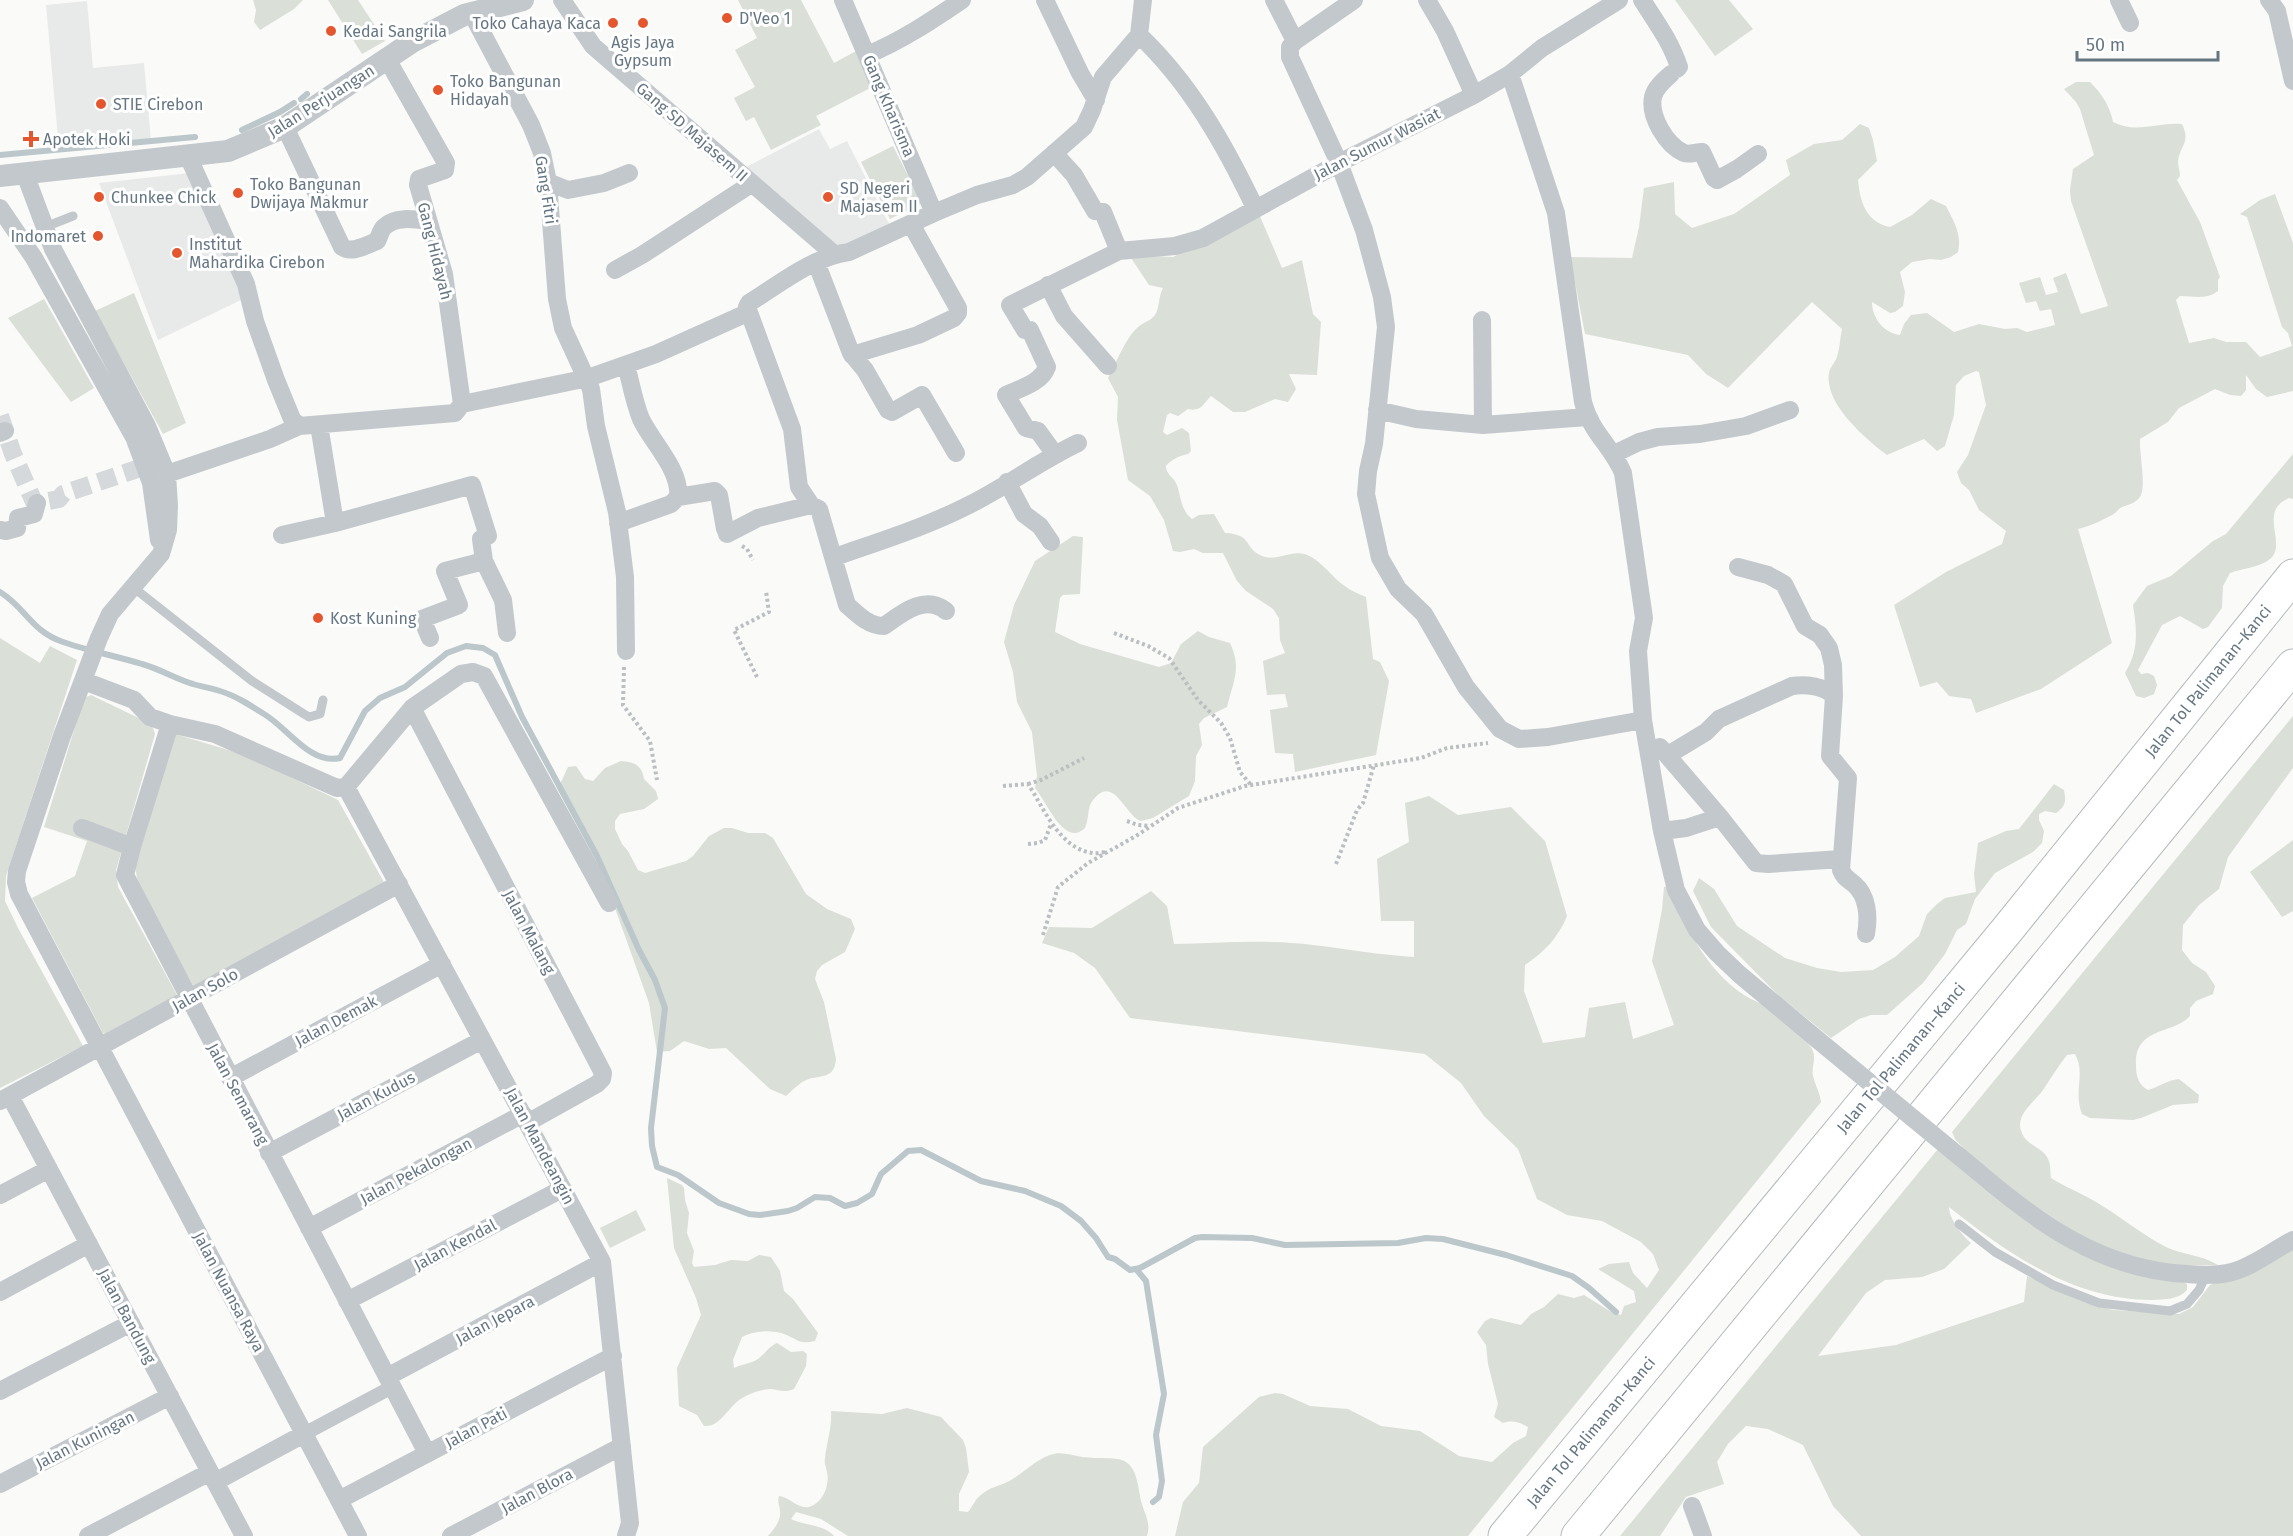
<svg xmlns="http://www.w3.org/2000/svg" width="2293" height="1536" font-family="'Fira Sans',sans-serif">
<rect width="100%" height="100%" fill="#fafaf8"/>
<path fill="#e8e9e9" d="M87 1 93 68 144 63 151 141 59 149 46 5Z
M819 129 830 149 847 141 891 228 842 250 746 167Z
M190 173 245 298 158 340 99 183Z"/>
<path fill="#dadfd7" d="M253 0H303L294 9 260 30 254 22 256 10Z
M328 0H358L385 41 362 54Z
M738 0H801L834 63 858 50 876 85 816 116 821 125 771 150 754 117 746 121 734 98 755 87 735 50 757 38Z
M1675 0H1729L1753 29 1715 56Z
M2076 82H2090C2102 94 2110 106 2113 122 2136 134 2158 122 2182 124 2191 143 2180 145 2178 161 2178 166 2180 172 2180 176L2177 180 2200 222 2220 277 2218 280V291C2206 300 2195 296 2180 296L2176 300 2189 343 2214 338 2226 342H2246L2260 357 2292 346 2288 333 2282 327 2247 217 2240 214 2260 200 2275 194 2293 243V391L2267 397 2256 389 2246 375V390L2241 396 2230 395 2215 389 2179 408 2168 422 2140 439C2139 453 2146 483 2141 495 2137 503 2130 504 2122 507 2118 509 2116 513 2112 515 2101 521 2090 526 2078 529L2112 643 2041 689 1976 713 1971 699 1949 696 1937 682 1920 687 1894 605 1946 572 2002 544 2006 531 1979 510 1969 490 1961 483 1957 472 1968 455 1986 405 1979 372 1976 371 1964 376 1956 385 1954 415 1945 446 1937 451 1924 439 1887 455C1866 439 1824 404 1829 373 1830 367 1835 363 1837 357 1840 348 1840 338 1842 329L1812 302 1728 388 1706 374 1688 355 1585 334 1570 257 1632 258 1639 227 1644 188 1674 182 1675 214 1692 228 1734 214 1790 175 1786 160 1814 144 1842 140 1860 124 1869 128 1873 140 1877 161 1858 180C1860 202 1866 222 1890 227L1912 215 1931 199 1946 206C1954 222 1962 234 1958 252L1951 257 1941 260 1930 259 1912 262 1900 272 1905 292 1903 306 1895 312 1890 313 1872 302C1872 318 1884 333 1900 335L1904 324 1911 315 1927 313 1954 332 1979 324 2005 329 2017 328 2027 332 2055 325 2051 309 2040 311 2036 301 2026 303 2019 283 2040 277 2046 295 2058 292 2053 278 2066 273 2081 314 2108 306 2071 201 2070 190 2073 169 2094 155 2080 109 2076 102 2064 89Z
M893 146 922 203 890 219 861 162Z
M1259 214 1282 268 1302 260 1313 314 1321 322 1317 375 1289 374 1296 389 1288 402 1275 399 1245 412H1233L1211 396C1203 404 1201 412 1188 409L1178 416 1170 413 1167 415 1163 432 1167 435 1182 428 1189 433 1191 451 1188 454C1179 456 1172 459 1166 466 1166 474 1172 476 1176 483 1181 494 1180 510 1192 519L1199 515 1214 514 1225 533C1253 534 1244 549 1262 556 1276 562 1290 550 1304 554 1321 559 1331 577 1345 586 1351 591 1359 594 1366 597L1373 659 1380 662 1389 681 1376 755 1295 772 1293 754 1275 753 1270 710 1288 707 1285 694 1267 695 1263 661 1285 653 1280 640 1279 618 1273 609 1246 591 1237 581 1223 553H1203L1194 549 1180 552 1173 551 1164 520 1150 496 1128 480 1117 420 1118 397 1108 378C1115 365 1126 338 1136 329 1141 323 1151 321 1155 315 1160 307 1158 297 1163 288L1149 285 1129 255 1173 257Z
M134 293 186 423 163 434 95 311Z
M44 299 94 388 71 402 8 318Z
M2293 454V499L2289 498C2257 511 2288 544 2270 559 2259 568 2243 568 2230 573L2223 586 2222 608 2208 627 2203 629 2180 616 2162 625 2138 670 2141 674 2148 673 2154 676 2157 685 2154 694 2144 698 2136 696 2125 673C2139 650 2137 631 2133 605L2147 586 2171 576 2213 541 2226 534Z
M1073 536 1083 537 1080 594 1063 595 1060 598 1055 632 1080 644 1159 667 1171 663 1181 644 1198 631 1209 637 1230 643C1242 668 1233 682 1227 707L1204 718 1199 724 1202 745 1196 756 1195 781 1189 796 1153 818 1141 821C1125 816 1114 773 1093 800 1087 807 1089 820 1085 828 1064 848 1047 802 1035 788L1037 776 1032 732 1017 702 1013 672 1004 642 1014 605 1035 561Z
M0 638 40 663 50 646 77 660 6 876 5 901 18 928 83 1046 0 1088Z
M91 695 147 722 153 728 155 734 116 870 118 887 177 995 106 1035 103 1033 32 898 75 876 87 841 44 827 84 698Z
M2293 716V768L2228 857 2219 889 2199 905 2183 925 2182 950 2192 963 2206 972 2215 986 2213 994 2196 1001 2190 1008V1016C2173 1035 2134 1026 2136 1066 2136 1077 2139 1085 2148 1090 2159 1087 2167 1080 2179 1079L2199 1095 2198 1103 2173 1105 2141 1118 2133 1120 2090 1118 2082 1114C2073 1091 2086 1073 2075 1054L2067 1055C2058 1066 2051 1078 2043 1090 2033 1104 2011 1117 2024 1137 2031 1147 2044 1149 2048 1159 2051 1164 2050 1172 2051 1178 2065 1187 2081 1193 2096 1202 2120 1216 2141 1234 2166 1247 2183 1255 2202 1255 2218 1265H2168L2137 1260 2091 1243 1986 1173 1955 1139 1952 1132Z
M175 734 245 755 338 800 385 884 194 987 139 888 135 867Z
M621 761C634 762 642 765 644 779L656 791 658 799 644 809 620 814 615 821V829L622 844 628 851 638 870 645 873 686 861 693 856 709 836 724 828H732L748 833H765L773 838 806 894 827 909 851 919 855 929 845 952 822 965 817 971 815 979 824 1002 836 1059C834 1080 822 1074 806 1080 798 1084 793 1090 786 1096L770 1089 726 1048 709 1049 684 1041 670 1051 657 1052 649 1003 602 872 557 788 562 780 568 767 576 766 585 779 593 781 605 768Z
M2054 784 2064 790C2066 801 2066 806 2056 813L2045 811 2039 814V820L2044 831 2042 843 2033 852 1995 873 1975 899 1966 924 1957 930 1945 954 1923 983 1887 1015H1871L1859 1019 1831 1038 1778 995 1711 927 1693 891 1699 878 1714 889 1737 926 1785 958 1817 968 1841 972 1873 970 1895 957 1919 936 1927 914 1937 904 1945 898 1976 892 1974 874 1978 843 2006 831 2019 829Z
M1429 796 1458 815 1511 807 1545 841 1567 916C1558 938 1544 952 1525 965L1524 991 1543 1043 1585 1037 1589 1008 1625 1002 1633 1039 1674 1025 1652 961 1662 910 1664 887 1670 886C1685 926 1706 970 1744 995 1752 1000 1761 1003 1768 1008 1775 1012 1809 1042 1812 1049 1817 1058 1811 1067 1813 1076 1815 1085 1820 1093 1821 1102L1468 1536H1175L1183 1502 1199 1483 1203 1447 1259 1397 1275 1393 1283 1394 1310 1406 1348 1409 1381 1426 1420 1431 1459 1456 1492 1462 1513 1443 1526 1436 1528 1427C1519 1422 1513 1420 1503 1423L1494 1417 1498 1404 1488 1364 1486 1345 1477 1332 1485 1321 1491 1318 1521 1325 1531 1314 1544 1307 1558 1294 1574 1298 1584 1295 1613 1313 1621 1315 1624 1306 1636 1302 1634 1291 1598 1269 1609 1264 1629 1262 1633 1273 1647 1288 1659 1270 1653 1254 1641 1242 1602 1221 1567 1215 1537 1199 1518 1149 1484 1116 1461 1083 1425 1054 1130 1018 1095 968 1074 953 1042 943 1049 927 1092 928 1151 891 1167 906 1174 944C1220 943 1267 939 1313 945 1347 949 1380 955 1414 957V921H1381L1377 859 1409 842 1405 803Z
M2293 840V911L2282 917 2250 872Z
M1938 1149 1995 1196 2187 1284V1290C2178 1300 2165 1299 2152 1300 2074 1300 2008 1254 1949 1207 1949 1219 1962 1235 1971 1243L1944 1269 1922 1277 1885 1280 1866 1293 1818 1356 1896 1345 2024 1302 2027 1276 2080 1300 2113 1310 2179 1314 2193 1307 2210 1285 2293 1248V1536H1861L1833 1506 1803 1445 1768 1429 1746 1426 1728 1444 1717 1462 1724 1484 1686 1497 1660 1536H1620Z
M667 1178 682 1185 684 1188 685 1200 689 1213 687 1233 694 1251 692 1263 694 1267 715 1265 731 1260 748 1261 759 1255 771 1257 780 1271 784 1291 793 1299 818 1333 815 1341C798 1345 798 1339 784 1334 771 1329 754 1331 742 1337L733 1360 734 1368C742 1364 750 1364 758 1359 765 1354 768 1347 777 1343L791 1352 803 1351 807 1354 806 1366 794 1389C785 1393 779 1390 771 1389 762 1389 751 1393 744 1397 729 1404 721 1428 704 1426L697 1415 679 1406 677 1368 701 1315 696 1298 674 1248Z
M636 1210 646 1230 610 1248 600 1228Z
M907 1408 941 1417 963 1440 966 1448 969 1472 959 1494V1511L968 1512C973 1506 975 1499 982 1494 989 1488 999 1486 1007 1482 1022 1475 1033 1461 1050 1455 1061 1451 1070 1455 1082 1457 1119 1461 1134 1449 1140 1496 1142 1511 1152 1521 1147 1536H848L821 1519 796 1512 791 1519C804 1526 824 1524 834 1536H768C774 1529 781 1521 780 1512 780 1505 777 1503 779 1496 790 1497 797 1509 809 1507 823 1503 830 1485 827 1472 826 1466 824 1464 825 1458 827 1441 832 1428 831 1411L882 1414Z"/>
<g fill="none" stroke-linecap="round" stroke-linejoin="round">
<path stroke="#bbc7cb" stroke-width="6" d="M301 99 307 94
M242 130 280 112 294 103
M0 155 195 137
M0 592C26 608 31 631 63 642 89 651 116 656 142 664 160 669 176 679 193 684 202 687 212 688 220 691 236 696 250 705 264 714 288 728 310 765 340 758L365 711 380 698 405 687 447 653 466 646 483 648 495 655 522 717 597 856 639 950 655 980 665 1008 651 1128 652 1146 657 1167 678 1175 719 1203 749 1214 760 1215 788 1211 797 1208 815 1197 830 1198 845 1206 857 1203 872 1194 881 1174 908 1151 921 1150 981 1181 1025 1191 1061 1206 1081 1221 1096 1238 1108 1257 1115 1259 1130 1270 1140 1268 1195 1238 1202 1237 1252 1238 1285 1245 1398 1243 1426 1238 1443 1239 1506 1255 1572 1276 1589 1288 1616 1312
M1136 1269 1146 1281 1164 1394 1156 1435 1162 1481 1159 1497 1153 1502"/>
<path stroke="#d5d9db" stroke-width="18" stroke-dasharray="18 9" stroke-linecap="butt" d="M0 416 13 454 34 502 37 503 59 499 63 494 146 466"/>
<g stroke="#b4b9bd" stroke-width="35">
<path id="motorway" d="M1505 1536 2007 930 2293 576
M1578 1536 2293 666"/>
</g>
<path stroke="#bbbfc2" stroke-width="4" stroke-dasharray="3 3" stroke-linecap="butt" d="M742 546 747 549 753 560
M1114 633 1148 646 1169 658 1198 700 1221 723 1230 738 1240 772 1251 785
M624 667 623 705 650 741 657 780
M757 677 734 630 769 612 766 591
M1028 784 1041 780 1084 758
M1003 786 1028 784C1044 808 1059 848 1092 853 1096 854 1102 852 1106 852
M1127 821 1138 825 1149 826
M1028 844 1038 843 1045 840 1051 824
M1336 864 1357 810 1363 803 1374 765
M1043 935 1058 887 1088 863 1136 836 1178 808 1245 786 1421 758 1447 748 1488 743"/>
<path stroke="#c3c8cc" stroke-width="9" d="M45 227 73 216
M134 588 252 681 304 714 309 717 320 714 323 700
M1959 1224 1995 1252 2053 1285 2099 1303 2170 1311 2187 1304 2199 1290 2206 1275"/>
<path stroke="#c3c8cc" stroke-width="14" d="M304 1434 392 1387"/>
<path stroke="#c3c8cc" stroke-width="18" d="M562 0 593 46 834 254
M843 0 934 213
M1045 0 1080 73 1096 100
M1274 0 1295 41
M1354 0 1295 41 1290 47V57L1339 163 1364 230 1382 297 1386 327 1374 444 1368 471 1366 494 1380 558 1398 589 1424 614 1466 687 1500 729 1519 739 1548 737 1643 720
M1427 0 1445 31 1474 95
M1642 0C1656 22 1671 42 1679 67L1677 69
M2119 0 2130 23
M2269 0 2277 11 2293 81
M471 12 531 125 542 153 548 182 557 299 563 328 591 389 596 426 617 512 625 577 626 651
M1139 35C1190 83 1225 145 1255 208
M867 55C901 41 931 21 962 0
M387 59 446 163 445 170 419 179 418 185 444 274 462 404
M1510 74 1556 213 1583 402C1591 433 1612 446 1623 473L1644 618 1638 651 1643 720 1662 831 1676 890 1697 930 1717 953 1739 974 1818 1040
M1671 74C1664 80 1655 88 1653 97 1649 116 1666 145 1684 153 1689 155 1696 152 1702 152L1714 178 1717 180 1737 169 1758 154
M285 127 342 247C352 254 366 245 377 241 380 236 380 231 384 227 395 216 414 219 428 221
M1054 153 1074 175 1095 211 1103 212 1119 251 1010 305 1025 330H1030L1047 367C1041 383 1021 388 1006 395L1026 428 1038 431 1054 453
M188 156 246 284 255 321 276 380 292 419 299 426
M25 174 53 249 147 426 167 474 169 506 168 530 161 554 110 614 99 638 62 736 17 871 16 882 19 894 358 1536
M548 182 568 190 604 183 629 173
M0 208 34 258 134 437 151 483 159 540
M1119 251 1175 246 1203 238 1339 163 1474 95 1510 74 1542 48 1619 0
M816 262 851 353 865 370 888 410 892 412 922 395 956 453
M615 270 642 255 751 184
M1048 285 1064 316 1108 366
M1482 320 1483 425
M852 355 918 335 954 318 958 313V308L911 224
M1377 410 1416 419 1483 425 1587 417
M0 433 5 431
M1614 454 1639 442 1658 437 1700 434 1746 426 1790 410
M167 474 270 439 299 426 455 413 462 404 588 378 656 354 747 313
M1007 482 1024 514 1040 526 1051 542
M678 497 715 491 719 495 725 529
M811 505 799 487 792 429 747 307 749 303C780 284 812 257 849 252L934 213 977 195 1013 185 1027 177 1084 127 1092 110 1103 77 1139 35 1143 0
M335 523 472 485 488 536 481 539 484 561 445 571 459 605 422 619 430 638
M618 523 671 504 678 497C681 470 653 444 641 419 634 402 631 383 626 365
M0 530 6 531 17 528 18 518 34 514 37 503
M727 534 758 518 811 505 819 509 847 605C858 615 869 626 884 626 902 613 925 594 946 611
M282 535 335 523 319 425
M835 557C880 541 926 527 969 505 1007 486 1040 461 1078 443
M484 561 503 600 507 633
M1738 567 1768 575 1784 584 1805 626 1820 635 1829 648 1833 665 1834 696
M84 681 134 700 150 717 170 724 215 734 337 788 346 787 412 708 461 674 473 672 484 676 609 903
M412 708 603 1073 602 1079 597 1084 527 1123
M170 724 132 847 125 875 427 1453
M1660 747 1720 817 1686 828 1662 831
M1668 755 1706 732 1719 719 1792 686C1806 684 1825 686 1834 696L1830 756 1848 778 1841 870C1844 878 1848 879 1854 884 1868 896 1869 917 1866 934
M346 787 602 1262 630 1523 626 1536
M1720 817 1756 863 1768 864 1841 859
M82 828 132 847
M230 1078 442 964
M10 1096 244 1536
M0 1101 399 884
M269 1153 482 1040
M1977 1171C2039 1224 2103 1270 2187 1274 2202 1275 2218 1276 2232 1272 2254 1266 2273 1250 2293 1240
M0 1195 49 1169
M309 1228 523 1114
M0 1292 89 1244
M347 1301 562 1189
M387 1377 602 1262
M0 1391 131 1323
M215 1482 304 1434
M0 1484 170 1396
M339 1500 613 1356
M1692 1506 1703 1536
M88 1536 210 1472
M451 1536 622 1446"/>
<path stroke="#c3c8cc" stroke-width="22" d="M0 176 228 151 285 127 412 42 464 15 523 0"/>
<use href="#motorway" stroke="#fff" stroke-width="33"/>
<path stroke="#c3c8cc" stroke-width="18" d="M1818 1040 1977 1171"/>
</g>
<g fill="#e4572e" stroke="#fff" stroke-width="2">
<circle cx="727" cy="18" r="6"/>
<circle cx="613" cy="23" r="6"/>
<circle cx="643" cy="23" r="6"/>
<circle cx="331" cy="31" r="6"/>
<circle cx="438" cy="90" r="6"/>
<circle cx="101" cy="104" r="6"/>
<path d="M28 130h6v6h6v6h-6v6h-6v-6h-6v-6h6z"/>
<circle cx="238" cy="193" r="6"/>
<circle cx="99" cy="197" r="6"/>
<circle cx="828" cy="197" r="6"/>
<circle cx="98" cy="236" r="6"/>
<circle cx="177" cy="253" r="6"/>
<circle cx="318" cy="618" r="6"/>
</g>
<g text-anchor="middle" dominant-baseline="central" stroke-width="6" stroke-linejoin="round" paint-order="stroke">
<g font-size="16" fill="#657683" stroke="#fff" text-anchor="start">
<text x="739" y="18">D'Veo 1</text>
<text x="601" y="23" text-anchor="end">Toko Cahaya Kaca</text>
<text x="343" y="31">Kedai Sangrila</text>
<text x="643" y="42" text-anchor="middle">Agis Jaya<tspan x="643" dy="18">Gypsum</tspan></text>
<text x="450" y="81">Toko Bangunan<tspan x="450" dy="18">Hidayah</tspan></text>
<text x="113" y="104">STIE Cirebon</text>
<text x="43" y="139">Apotek Hoki</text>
<text x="250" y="184">Toko Bangunan<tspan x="250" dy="18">Dwijaya Makmur</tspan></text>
<text x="840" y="188">SD Negeri<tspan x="840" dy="18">Majasem II</tspan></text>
<text x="111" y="197">Chunkee Chick</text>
<text x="86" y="236" text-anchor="end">Indomaret</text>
<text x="189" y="244">Institut<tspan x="189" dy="18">Mahardika Cirebon</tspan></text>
<text x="330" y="618">Kost Kuning</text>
</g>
<g font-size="16" fill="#657683" stroke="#fff">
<text transform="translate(321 101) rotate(-32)">Jalan Perjuangan</text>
<text transform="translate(889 106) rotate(67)">Gang Kharisma</text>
<text transform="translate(692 132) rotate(41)">Gang SD Majasem II</text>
<text transform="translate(1377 144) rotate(-27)">Jalan Sumur Wasiat</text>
<text transform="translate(546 190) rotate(81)">Gang Fitri</text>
<text transform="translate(435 251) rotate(76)">Gang Hidayah</text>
<text transform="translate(2208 681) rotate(-51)">Jalan Tol Palimanan–Kanci</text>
<text transform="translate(529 932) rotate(62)">Jalan Malang</text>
<text transform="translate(205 990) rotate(-29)">Jalan Solo</text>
<text transform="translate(336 1021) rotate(-28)">Jalan Demak</text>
<text transform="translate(1901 1058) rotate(-50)">Jalan Tol Palimanan–Kanci</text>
<text transform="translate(238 1094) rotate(62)">Jalan Semarang</text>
<text transform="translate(376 1096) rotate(-28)">Jalan Kudus</text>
<text transform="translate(540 1146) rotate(62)">Jalan Mandeangin</text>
<text transform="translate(416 1171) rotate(-28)">Jalan Pekalongan</text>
<text transform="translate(455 1245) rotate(-28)">Jalan Kendal</text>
<text transform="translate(229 1292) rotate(62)">Jalan Nuansa Raya</text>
<text transform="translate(127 1316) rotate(62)">Jalan Bandung</text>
<text transform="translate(495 1320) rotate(-28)">Jalan Jepara</text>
<text transform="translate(476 1428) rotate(-28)">Jalan Pati</text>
<text transform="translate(1591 1432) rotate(-50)">Jalan Tol Palimanan–Kanci</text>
<text transform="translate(85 1440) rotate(-27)">Jalan Kuningan</text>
<text transform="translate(537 1491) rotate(-28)">Jalan Blora</text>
</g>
</g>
<path d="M2077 51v9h141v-9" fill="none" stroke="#657683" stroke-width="3"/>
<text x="2086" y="51" font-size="18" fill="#657683" stroke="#ffffff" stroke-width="4.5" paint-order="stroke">50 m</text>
</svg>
